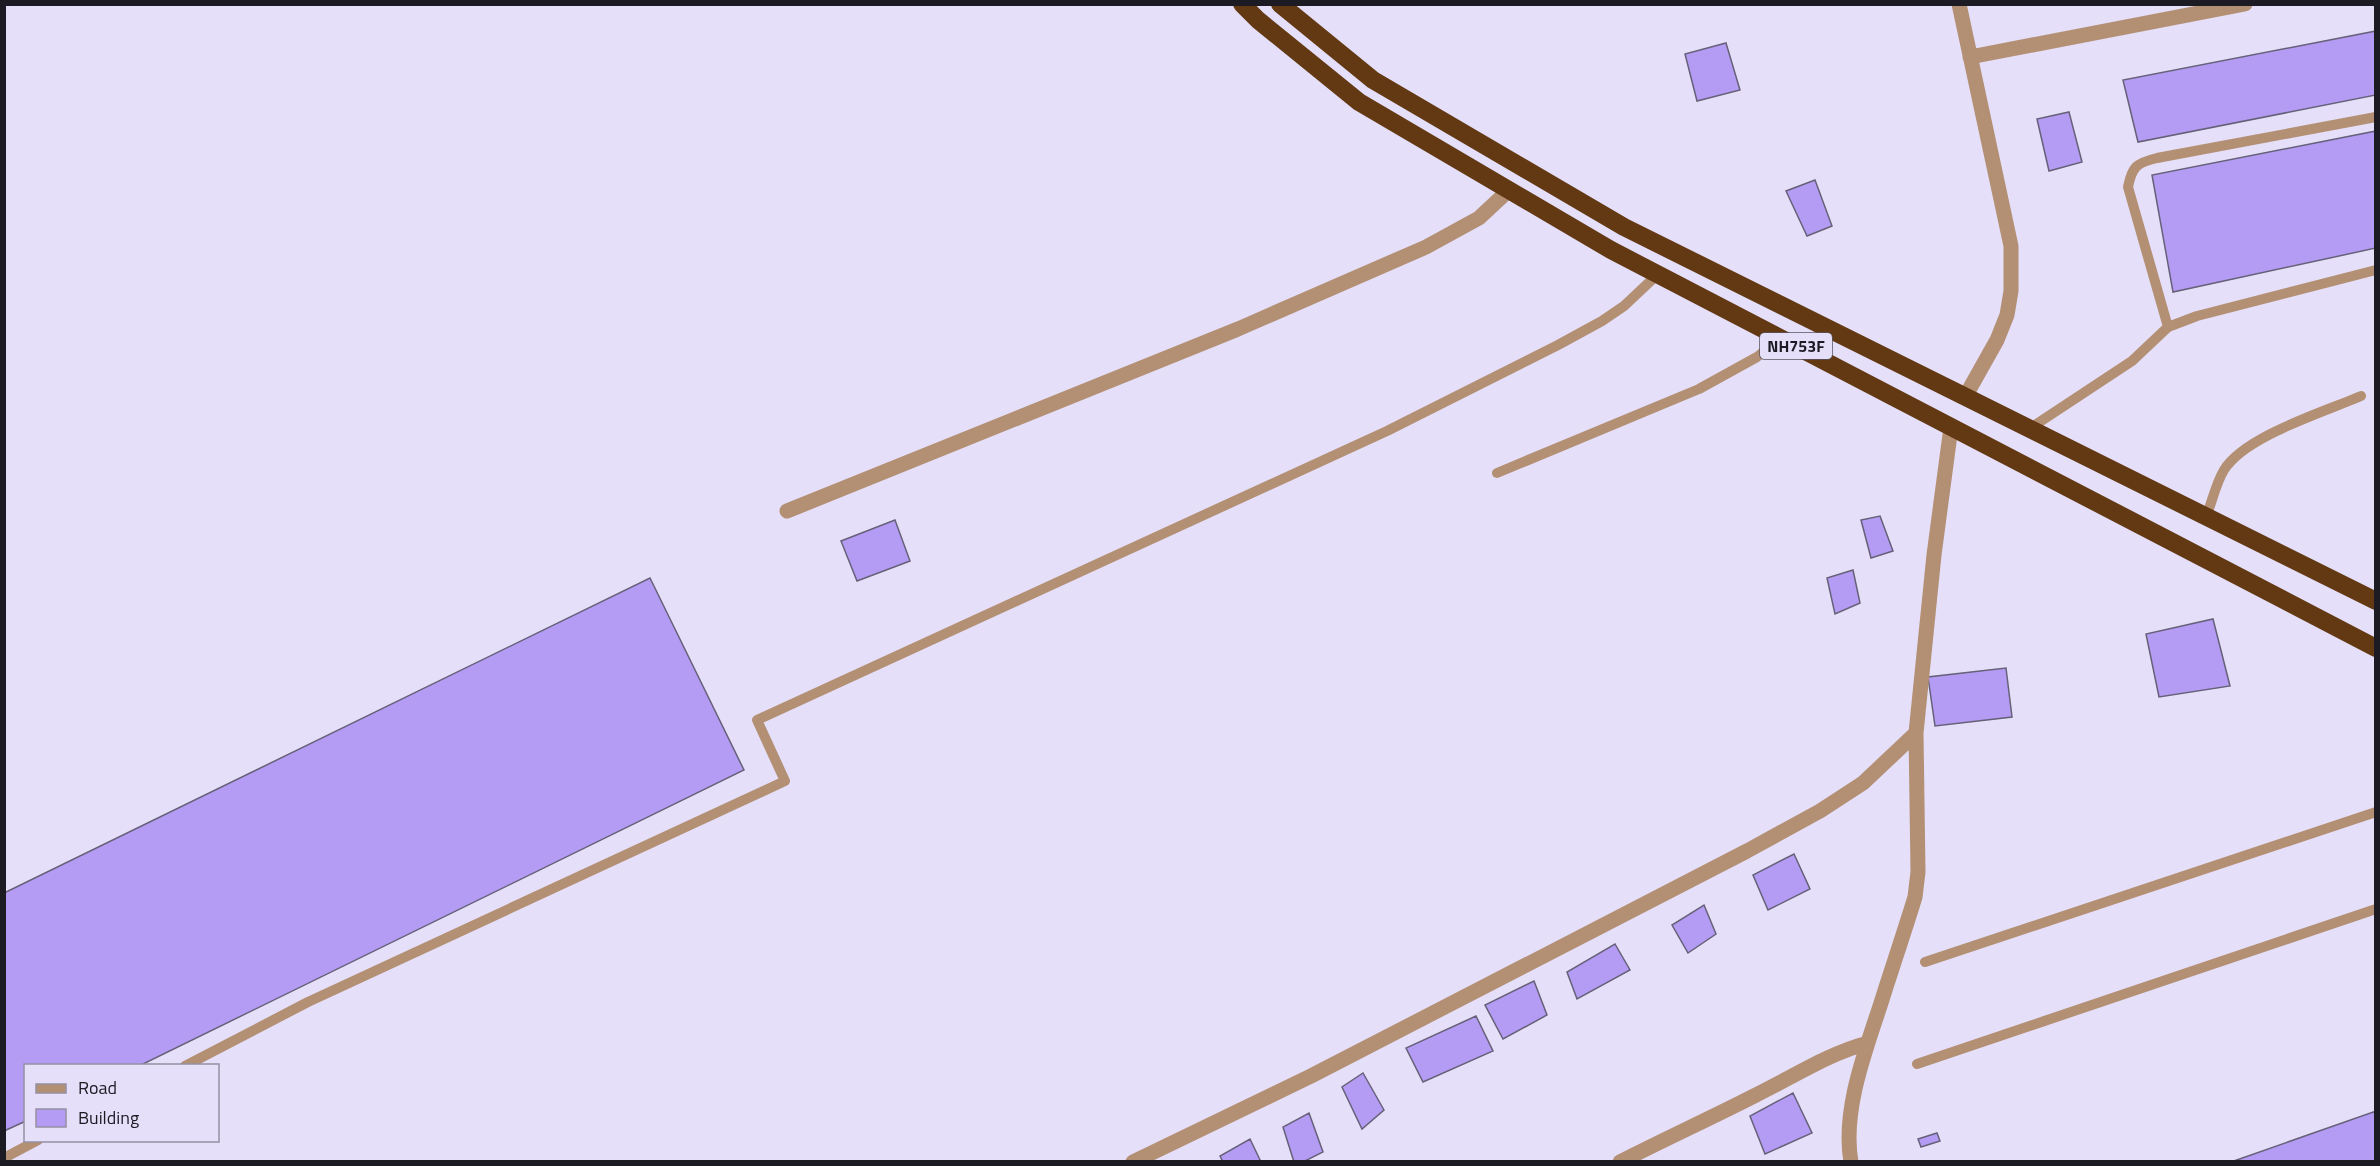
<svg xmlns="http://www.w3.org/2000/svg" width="2380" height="1166" font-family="'Titillium Web',sans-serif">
<rect width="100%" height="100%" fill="#e5dff9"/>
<path fill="#b49cf5" stroke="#666178" stroke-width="1.5" d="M2376 31V95L2138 142 2123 80Z
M1726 43 1740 90 1697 101 1685 54Z
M2069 112 2082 162 2049 171 2037 119Z
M2376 131V248L2173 292 2152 175Z
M1815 180 1832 226 1807 236 1786 191Z
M1880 516 1893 551 1871 558 1861 520Z
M895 520 910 561 857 581 841 541Z
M1853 570 1860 603 1835 614 1827 578Z
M650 578 744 770 139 1066H26V1121L4 1131V893Z
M2213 619 2230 686 2159 697 2146 634Z
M2006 668 2012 717 1935 726 1928 677Z
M1794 854 1810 889 1768 910 1753 875Z
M1704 905 1716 934 1688 953 1672 925Z
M1615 944 1630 970 1577 999 1567 972Z
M1534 981 1547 1015 1503 1039 1485 1005Z
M1476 1016 1493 1051 1423 1082 1406 1048Z
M1363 1073 1384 1110 1362 1129 1342 1087Z
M1793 1093 1812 1133 1765 1154 1750 1116Z
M2376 1111V1162H2231Z
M1309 1113 1323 1152 1303 1162H1294L1283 1127Z
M1937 1133 1940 1141 1921 1147 1918 1139Z
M1250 1139 1261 1162H1223L1220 1156Z"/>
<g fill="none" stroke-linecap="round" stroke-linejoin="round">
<path stroke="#b39074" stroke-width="10" d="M2168 327 2128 187C2132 167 2136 163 2157 158L2376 117
M2029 429 2132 361 2168 327 2197 316 2376 270
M1497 473 1699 389 1757 357 1780 338
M2206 517C2212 502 2216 483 2224 470 2245 436 2324 412 2361 396
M1925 962 2376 812
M1917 1064 2376 909
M185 1066 308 1002 785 781 757 720 1387 431 1558 345 1602 321 1624 306 1658 274
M4 1158 38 1140"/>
<path stroke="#b39074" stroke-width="15" d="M1959 4 2011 246V291L2007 315 1997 340 1965 397
M1970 57 2245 4
M787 511 1238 329 1426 247 1479 218 1509 190
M1133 1162 1311 1076 1747 851 1820 811 1863 783 1916 733
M1620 1162C1665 1139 1711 1118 1756 1095 1793 1077 1827 1054 1868 1043
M1851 1162C1842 1111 1865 1052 1881 1003 1892 968 1904 933 1915 897L1918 872 1916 733 1934 555 1951 427"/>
<path stroke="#623913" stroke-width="18" d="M1242 4 1258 20 1359 102 1611 250 2376 648
M1280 4 1373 80 1624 227 2376 601"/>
</g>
<g text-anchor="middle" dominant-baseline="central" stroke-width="6" stroke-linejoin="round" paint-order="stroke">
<rect fill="#e5dff9" stroke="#585563" stroke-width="1.5" x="1760" y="333" width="72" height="26" rx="4.5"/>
<g font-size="16" font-weight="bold" fill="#1c1a23">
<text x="1796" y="346">NH753F</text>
</g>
</g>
<rect width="2380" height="1166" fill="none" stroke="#1c1a23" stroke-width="12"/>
<rect x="24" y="1064" width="195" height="78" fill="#e5dff9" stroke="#9590a3" stroke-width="1.5"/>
<rect x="36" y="1084" width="30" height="9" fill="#b39074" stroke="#9590a3" stroke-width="1.5"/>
<text x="78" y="1094" font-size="18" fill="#1c1a23">Road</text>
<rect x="36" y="1109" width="30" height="18" fill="#b49cf5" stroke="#9590a3" stroke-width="1.5"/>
<text x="78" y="1124" font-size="18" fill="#1c1a23">Building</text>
</svg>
